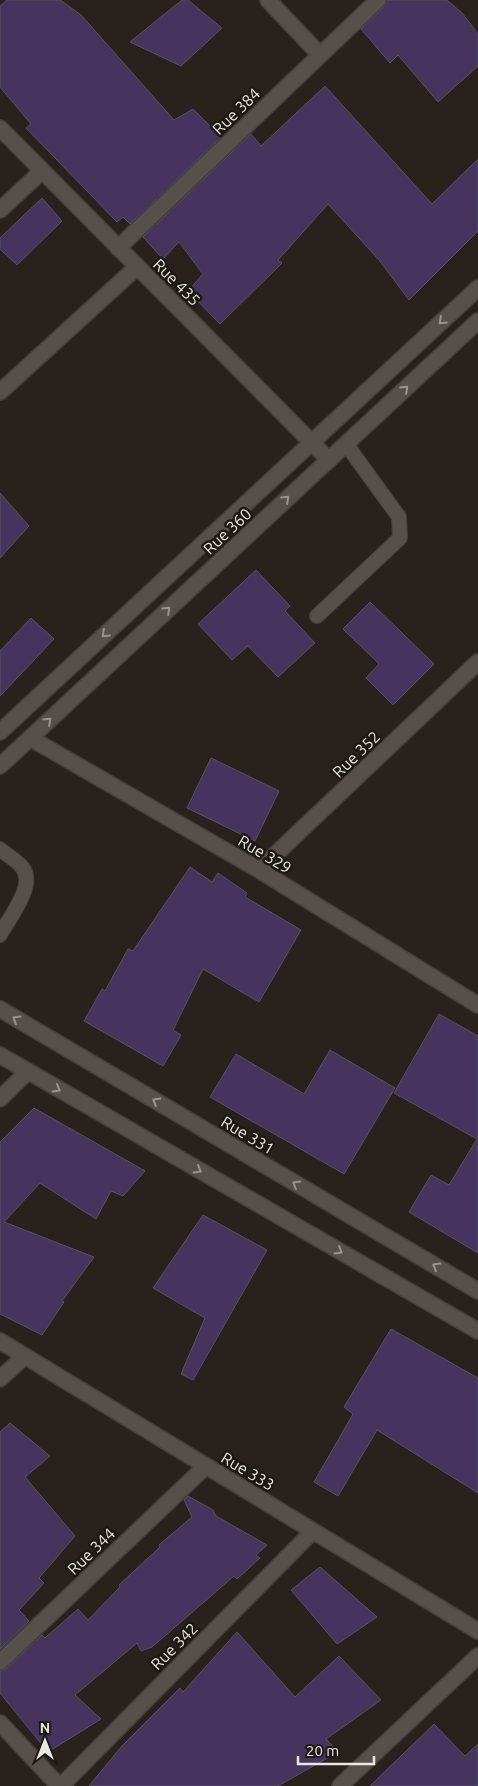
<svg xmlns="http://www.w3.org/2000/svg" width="478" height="1786" font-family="Ubuntu,sans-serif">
<rect width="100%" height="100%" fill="#28211c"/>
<path fill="#44345e" stroke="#57545c" d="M7 0H60L81 15 174 120 193 109 221 137 130 224 123 217 117 222 26 128 31 124 0 87V6Z
M182 0H188L222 28 181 66 130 42Z
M387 0H447L462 13 478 34V66L438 102 398 55 390 63 361 29 384 7Z
M325 86 432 204 478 159V231L409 300 379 260 328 204 278 260 282 263 220 324 188 291 203 274 179 242 163 259 143 237 251 134 261 146Z
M42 198 62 221 17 265 0 249V238Z
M0 493 29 526 0 558Z
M256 570 290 606 285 611 315 643 278 677 248 646 232 660 198 624Z
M370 602 434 664 393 705 366 678 379 664 343 629Z
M31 618 54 639 0 696V651Z
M211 758 279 791 255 841 187 808Z
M190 867 212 882 218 873 247 893 245 897 301 930 259 1002 203 969 173 1030 181 1035 163 1066 84 1021 102 989 105 991 128 949 133 951Z
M439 1014 478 1036V1253L409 1212 431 1175 449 1185 477 1139 394 1093Z
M330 1050 395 1088 344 1174 210 1097 236 1054 304 1094Z
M34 1108 145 1171 123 1196 111 1191 96 1219 40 1183 4 1222 94 1257 62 1301 64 1302 42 1335 0 1314V1142Z
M203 1215 267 1250 193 1380 181 1374 205 1318 153 1288Z
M391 1329 478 1378V1493L377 1430 338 1496 314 1482 353 1414 344 1407Z
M10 1423 50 1456 25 1477 75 1536 39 1578 44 1583 19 1610 29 1621 0 1649V1432Z
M188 1496 213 1510 216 1516 267 1545 256 1555 260 1558 237 1579 234 1576 152 1647 141 1651 137 1643 75 1695 101 1719 48 1752 0 1693V1671L6 1669 42 1635 45 1638 78 1609 88 1620 120 1587 119 1585 160 1547 159 1545 192 1517 184 1500Z
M320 1567 377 1617 337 1644 291 1590Z
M237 1632 295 1697 339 1656 381 1700 326 1739 338 1752 278 1786H89L121 1747 180 1688 183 1692Z
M434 1724 465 1756 478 1744V1786H370Z"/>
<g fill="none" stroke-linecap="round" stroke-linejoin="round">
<g stroke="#44403c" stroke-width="16">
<path id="lane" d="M317 616 400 538 399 517 346 444
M0 849C7 855 16 860 22 867 37 884 9 918 0 935"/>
</g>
<g stroke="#44403c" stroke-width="18">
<path id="street" d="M268 0 320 55
M0 128 329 460
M0 210 42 171
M118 248 378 0
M0 392 137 267
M30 738 259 870 478 1005
M259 870 478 662
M0 1099 27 1072
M0 1341 478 1631
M0 1379 25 1356
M0 1662 206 1466
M0 1723 59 1786
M61 1786 313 1531
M340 1786 478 1656"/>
</g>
<g stroke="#44403c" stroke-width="18">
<path id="secondary" d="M0 732 478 288
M0 766 478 321
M0 1009 478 1291
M0 1055 478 1331"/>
</g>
<use href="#lane" stroke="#57504a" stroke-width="14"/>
<use href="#street" stroke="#57504a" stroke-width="15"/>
<use href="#secondary" stroke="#57504a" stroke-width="15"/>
</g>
<defs><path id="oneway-chevron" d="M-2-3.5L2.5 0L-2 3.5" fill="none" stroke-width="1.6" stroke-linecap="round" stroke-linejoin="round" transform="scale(1.25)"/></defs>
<g stroke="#99948e">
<use href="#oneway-chevron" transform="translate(442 321) rotate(137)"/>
<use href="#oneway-chevron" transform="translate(405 389) rotate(-43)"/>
<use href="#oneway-chevron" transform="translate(286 499) rotate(-43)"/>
<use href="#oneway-chevron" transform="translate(167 610) rotate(-43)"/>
<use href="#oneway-chevron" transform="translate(105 634) rotate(137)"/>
<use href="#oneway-chevron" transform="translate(48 721) rotate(-43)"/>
<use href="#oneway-chevron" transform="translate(16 1019) rotate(-149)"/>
<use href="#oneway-chevron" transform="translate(57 1089) rotate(30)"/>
<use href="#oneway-chevron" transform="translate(156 1101) rotate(-149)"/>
<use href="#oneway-chevron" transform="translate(198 1170) rotate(30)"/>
<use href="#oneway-chevron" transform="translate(296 1184) rotate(-149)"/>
<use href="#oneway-chevron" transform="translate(339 1251) rotate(30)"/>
<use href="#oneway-chevron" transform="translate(436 1266) rotate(-149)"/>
</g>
<g text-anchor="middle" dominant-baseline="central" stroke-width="5" stroke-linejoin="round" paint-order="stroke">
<g font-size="16" fill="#eae6e2" stroke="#1e1813">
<text transform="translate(236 111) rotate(-44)">Rue 384</text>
<text transform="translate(177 282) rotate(45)">Rue 435</text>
<text transform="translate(227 531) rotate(-43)">Rue 360</text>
<text transform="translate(356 754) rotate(-44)">Rue 352</text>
<text transform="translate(265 854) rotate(31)">Rue 329</text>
<text transform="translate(248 1135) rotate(31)">Rue 331</text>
<text transform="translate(248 1471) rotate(31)">Rue 333</text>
<text transform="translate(91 1551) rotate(-44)">Rue 344</text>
<text transform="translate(174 1646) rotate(-45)">Rue 342</text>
</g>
</g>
<g transform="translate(45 1741)" stroke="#1e1813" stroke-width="4" paint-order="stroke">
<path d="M0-4L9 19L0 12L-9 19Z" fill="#eae6e2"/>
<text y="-8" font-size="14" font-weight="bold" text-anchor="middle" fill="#eae6e2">N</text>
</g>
<path d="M298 1756v8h76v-8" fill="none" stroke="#eae6e2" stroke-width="2.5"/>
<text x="306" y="1756" font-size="15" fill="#eae6e2" stroke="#1e1813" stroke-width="4" paint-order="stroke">20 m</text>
</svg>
